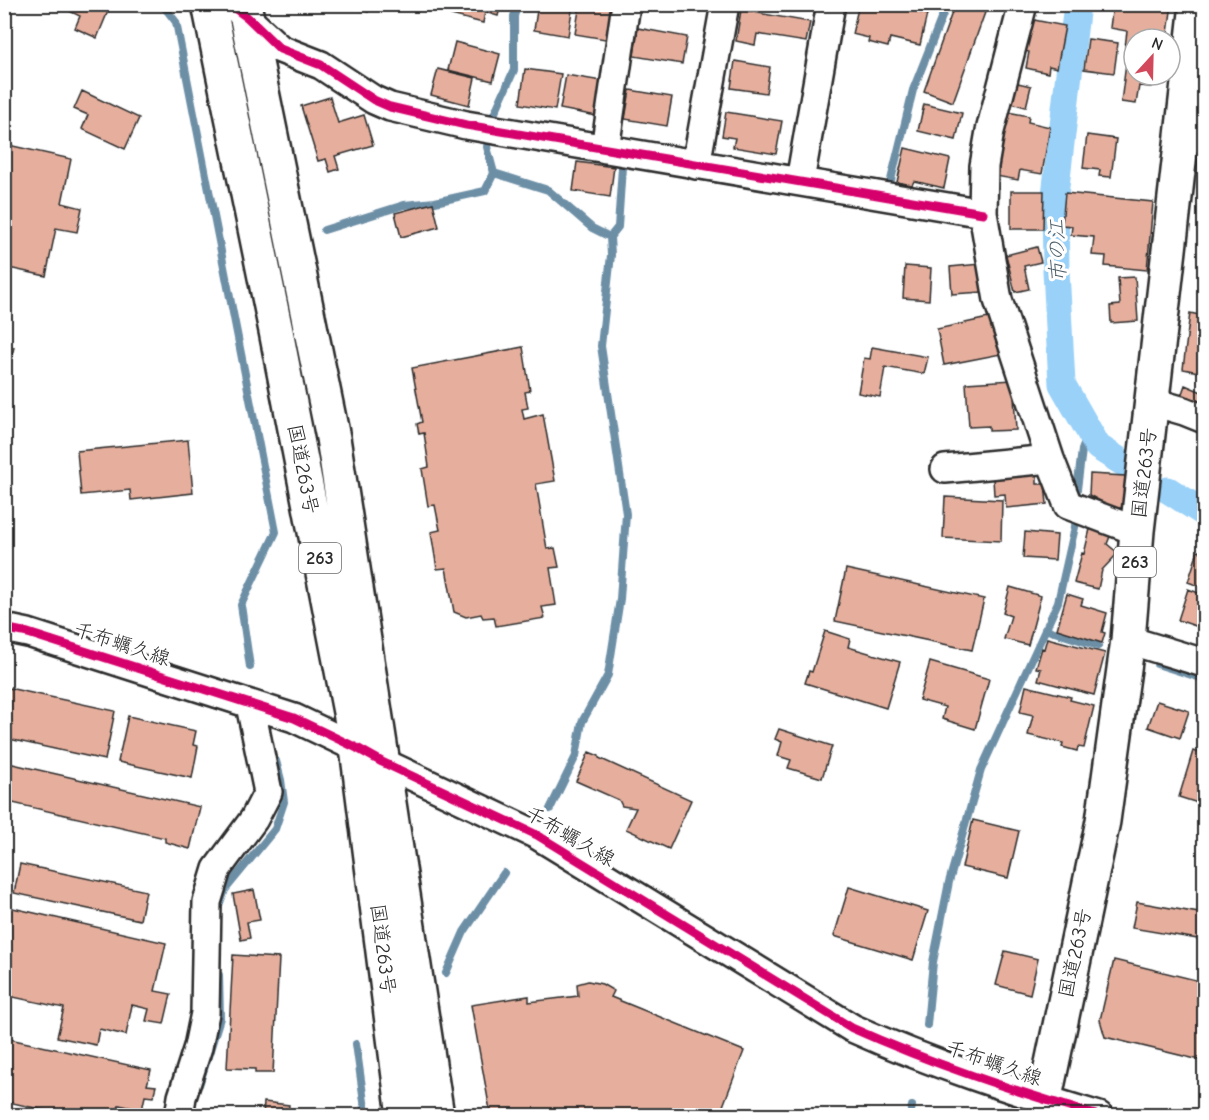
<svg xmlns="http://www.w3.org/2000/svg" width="1209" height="1120" font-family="'Comic Neue','Klee One',sans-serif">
<rect width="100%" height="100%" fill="#fff"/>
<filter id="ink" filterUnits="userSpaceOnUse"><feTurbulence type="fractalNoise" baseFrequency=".0167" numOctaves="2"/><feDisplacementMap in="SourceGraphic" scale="12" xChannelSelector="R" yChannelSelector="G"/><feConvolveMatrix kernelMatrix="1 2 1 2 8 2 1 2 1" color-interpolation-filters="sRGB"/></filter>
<g filter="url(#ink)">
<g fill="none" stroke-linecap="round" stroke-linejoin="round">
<path stroke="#6d8fa6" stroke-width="8" d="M162 4 176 22 276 532 241 605 250 667
M518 4 514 16V70L492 119 487 147 494 173 548 190 592 228 610 237
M890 184 913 90 947 4
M324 230 404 205 435 202 485 191 494 173
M1076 497 1082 450 1089 432
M1045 629 1098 646
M1157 664 1204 679
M550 809 576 756 582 722 608 675 620 599 626 514 601 346 611 255 610 237 618 227 622 167
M219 906 225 890 275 829 284 802 281 780 276 761
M446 973 464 932 504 873
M927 1025 933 962 949 882 981 770 1058 602 1075 527 1076 512
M356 1044 366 1116
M199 1085 220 1018 219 975
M910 1116 912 1106"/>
<path stroke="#99d1f8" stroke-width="27" d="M1077 4 1055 195 1056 270 1062 384 1098 447 1133 469
M1168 490 1204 513"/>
</g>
<path fill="#e6af9d" stroke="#2b2b2b" stroke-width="1.5" d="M55 4H111L97 38 75 28 80 16Z
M346 4H371L368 12Z
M454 4H501L498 16 485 12 483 23 451 15Z
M538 4H573L568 36 534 30Z
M580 4 617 6 611 40 575 34Z
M642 4H681L680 12Z
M859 4H897L896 7 927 14 920 45 890 38 888 47 868 42 869 38 852 34Z
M955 4H988L953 102 924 91Z
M1113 4H1172L1168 33 1163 32 1162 39H1134V48L1125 47 1127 31 1110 28Z
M741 10 810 22 806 42 757 34 755 45 736 41Z
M1029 19 1065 26 1057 68 1049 66 1048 73 1026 68 1029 52 1024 51Z
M638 28 687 37 682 64 634 56Z
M1088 39 1118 43 1114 73 1084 69Z
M455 42 500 54 493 81 448 70Z
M1127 56 1134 57V75H1153L1151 87 1139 86 1136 104 1121 102Z
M735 61 770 67 766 93 731 88Z
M438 69 475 78 469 105 431 95Z
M525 69 561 74 555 110 520 104Z
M566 75 602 81 597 116 560 109Z
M1009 81 1031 86 1026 107 1004 101Z
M630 90 672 97 667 126 625 119Z
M82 91 139 118 125 149 82 129 88 115 74 109Z
M330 97 338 123 364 115 373 145 335 156 339 169 330 172 326 159 318 161 301 106Z
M924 104 962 113 956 140 918 131Z
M1002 111 1029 116 1028 122 1050 127 1042 174 1020 170 1018 180 990 175Z
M726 112 782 121 776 154 733 147 735 138 722 136Z
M1087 135 1116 139 1111 177 1099 176 1100 170 1083 168Z
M4 144 71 159 62 203 82 208 77 232 56 228 46 276 4 267Z
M905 148 950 159 944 188 914 181 912 185 897 182Z
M577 162 614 167 610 197 573 191Z
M1011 191H1044L1043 229H1011Z
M1065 193 1153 202 1147 270 1105 266 1106 256 1092 255 1094 237 1071 235 1072 226 1062 225Z
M433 203 439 227 401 237 395 213Z
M1037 247 1041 262 1024 266 1029 289 1015 292 1006 255Z
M980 264 983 292 952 294 950 267Z
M905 266 931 268 929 300 903 298Z
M1135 277 1138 321 1111 323 1110 306 1120 305 1118 278Z
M1190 313 1204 316V314V373L1183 369Z
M993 317 1001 354 944 365 937 329Z
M4 345 14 347 4 390Z
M523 347 530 391 525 392 528 408 522 409 524 419 543 414 555 481 536 484 547 549 555 548 559 567 550 568 556 605 542 607 545 618 496 626 494 617 483 618 481 614 466 617 454 612 446 568 437 569 431 532 440 530 435 505 428 506 422 469 429 467 424 433 419 434 417 424 422 422 412 368Z
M872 347 928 357 924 374 885 367 880 397 858 393 864 358 870 359Z
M1013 380 1016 430 989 431V426L969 427 966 383Z
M1185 385 1204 393V409L1180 399Z
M188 440 193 493 131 500 130 490 81 495 77 451Z
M1090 474 1125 476 1124 508H1113L1089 495Z
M1037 475V484H1045L1047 504 1006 508 1005 494 994 495 993 479Z
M945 497 1002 500 1001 541 943 538Z
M1090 529 1111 534 1107 544 1118 553 1102 570 1098 589 1074 583 1082 553 1084 554Z
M1025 532 1057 535 1055 560 1023 558Z
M1198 551 1204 553V588L1188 582Z
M846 569 984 599 972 650 835 621Z
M1010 587 1041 596 1028 645 1004 639 1011 616 1003 613Z
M1188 589 1204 595V629L1178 620Z
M1067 594 1083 599 1081 605 1107 613 1102 632 1105 633 1102 643 1057 629Z
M825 631 850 639 848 647 900 662 886 708 805 683 809 671 812 672Z
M1047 638 1105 653 1094 695 1038 680 1041 669 1036 668 1042 648 1044 649Z
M930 662 989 679 975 729 942 719 945 707 919 700Z
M1026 686 1071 697 1070 700 1094 706 1084 748 1078 747 1077 751 1062 747 1063 743 1028 735 1033 715 1020 712Z
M4 687 115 711 105 760 4 738Z
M1157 701 1189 711 1180 738 1148 727Z
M128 716 196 731 193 745 198 746 192 778 118 762Z
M779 729 832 746 822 778 788 768 791 760 778 756 782 742 775 739Z
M1193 751 1204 754V805L1179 797Z
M589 752 599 756V758L691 800 669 849 626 829 636 808 622 806 619 800 576 781Z
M4 762 200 807 190 849 165 842V838L4 801Z
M973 820 1019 831 1008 878 962 867Z
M20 864 146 891 140 920 14 893Z
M849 887 928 911 913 960 834 936Z
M254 890 260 920 247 922 250 938 241 940 233 894Z
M1137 902 1204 914V940L1132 928Z
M4 906 166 943 155 991 171 994 164 1024 146 1021 149 1009 132 1005 126 1035 99 1029 96 1045 57 1037 64 1008 4 995Z
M1005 951 1038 959 1030 994 996 985Z
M233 955 279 958 273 1073H255V1069L227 1068Z
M1114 960 1204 982V1061L1105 1037 1100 1020Z
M588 981 602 984 614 991 611 997 744 1051 723 1106 725 1116H491L471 1005 529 996V1002L578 996 577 984Z
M5 1038 151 1070 147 1085 156 1086 153 1097 145 1096 142 1110 119 1105 116 1116H70L4 1101Z
M264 1102 289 1105 288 1116H263Z"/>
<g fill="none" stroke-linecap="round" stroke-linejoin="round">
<g stroke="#2b2b2b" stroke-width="32">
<path id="minor" d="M1023 4 990 131 984 166 983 213 998 300 1050 459 1068 505 1137 531
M240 12 280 49 321 65 374 100 390 107 466 125 983 213
M1183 136 1204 138
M605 149 626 4
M696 165 725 4
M800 181 831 4
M1153 402 1184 411 1204 419
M945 469 1050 459
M4 628 28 633 294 718 357 748 382 762 537 835 852 1028C932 1064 1015 1091 1099 1116
M1128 640 1204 663
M179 1116 182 1097 198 1047 205 1013 207 902 217 869 254 819 268 792 250 705"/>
</g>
<g stroke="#2b2b2b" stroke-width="38">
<path id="highway" d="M209 4 276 331 357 748 404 1116
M244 4 333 438 437 1116
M1041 1116 1103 821 1128 640 1137 531 1197 4"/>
</g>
<use href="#minor" stroke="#fff" stroke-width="27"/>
<use href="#highway" stroke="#fff" stroke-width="33"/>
<g stroke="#fff" stroke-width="13">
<path id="cycleway" d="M229 4 247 17 280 49 321 65 374 100 390 107 466 125 983 213
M4 628 28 633 294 718 357 748 382 762 537 835 852 1028C932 1064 1015 1091 1099 1116"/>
</g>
<use href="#cycleway" stroke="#d6006c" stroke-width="9"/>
</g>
</g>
<g text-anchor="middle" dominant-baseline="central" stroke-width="6" stroke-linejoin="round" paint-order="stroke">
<g fill="#fff" stroke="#6b6b6b" stroke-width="1.5">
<rect x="299" y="543" width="42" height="30" rx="4.5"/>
<rect x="1114" y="547" width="42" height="30" rx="4.5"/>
</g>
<g font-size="18" font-weight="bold" fill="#2b2b2b">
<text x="320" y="558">263</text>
<text x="1135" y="562">263</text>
</g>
<g font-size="20" fill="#2b2b2b" stroke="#fff">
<text transform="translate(303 469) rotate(79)">国道263号</text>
<text transform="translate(1144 473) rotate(-83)">国道263号</text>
<text transform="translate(122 644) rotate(18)">千布蠣久線</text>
<text transform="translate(570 836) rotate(30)">千布蠣久線</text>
<text transform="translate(383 949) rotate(83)">国道263号</text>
<text transform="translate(1075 953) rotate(-78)">国道263号</text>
<text transform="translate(994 1063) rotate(19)">千布蠣久線</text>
</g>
<g font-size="21" font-style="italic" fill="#4c5d68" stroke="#fff">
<text transform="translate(1057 251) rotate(-92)">市の江</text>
</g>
</g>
<rect width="1209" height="1120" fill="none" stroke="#fff" stroke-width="24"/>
<rect x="12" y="12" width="1185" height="1096" fill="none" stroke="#2b2b2b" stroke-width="2" filter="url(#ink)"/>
<g transform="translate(1152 57) rotate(22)"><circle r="28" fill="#ffffff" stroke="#aaaaaa" stroke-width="1.5"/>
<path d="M0-4.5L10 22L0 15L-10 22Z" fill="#d1495b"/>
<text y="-9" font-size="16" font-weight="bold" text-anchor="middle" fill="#2b2b2b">N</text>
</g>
</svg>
